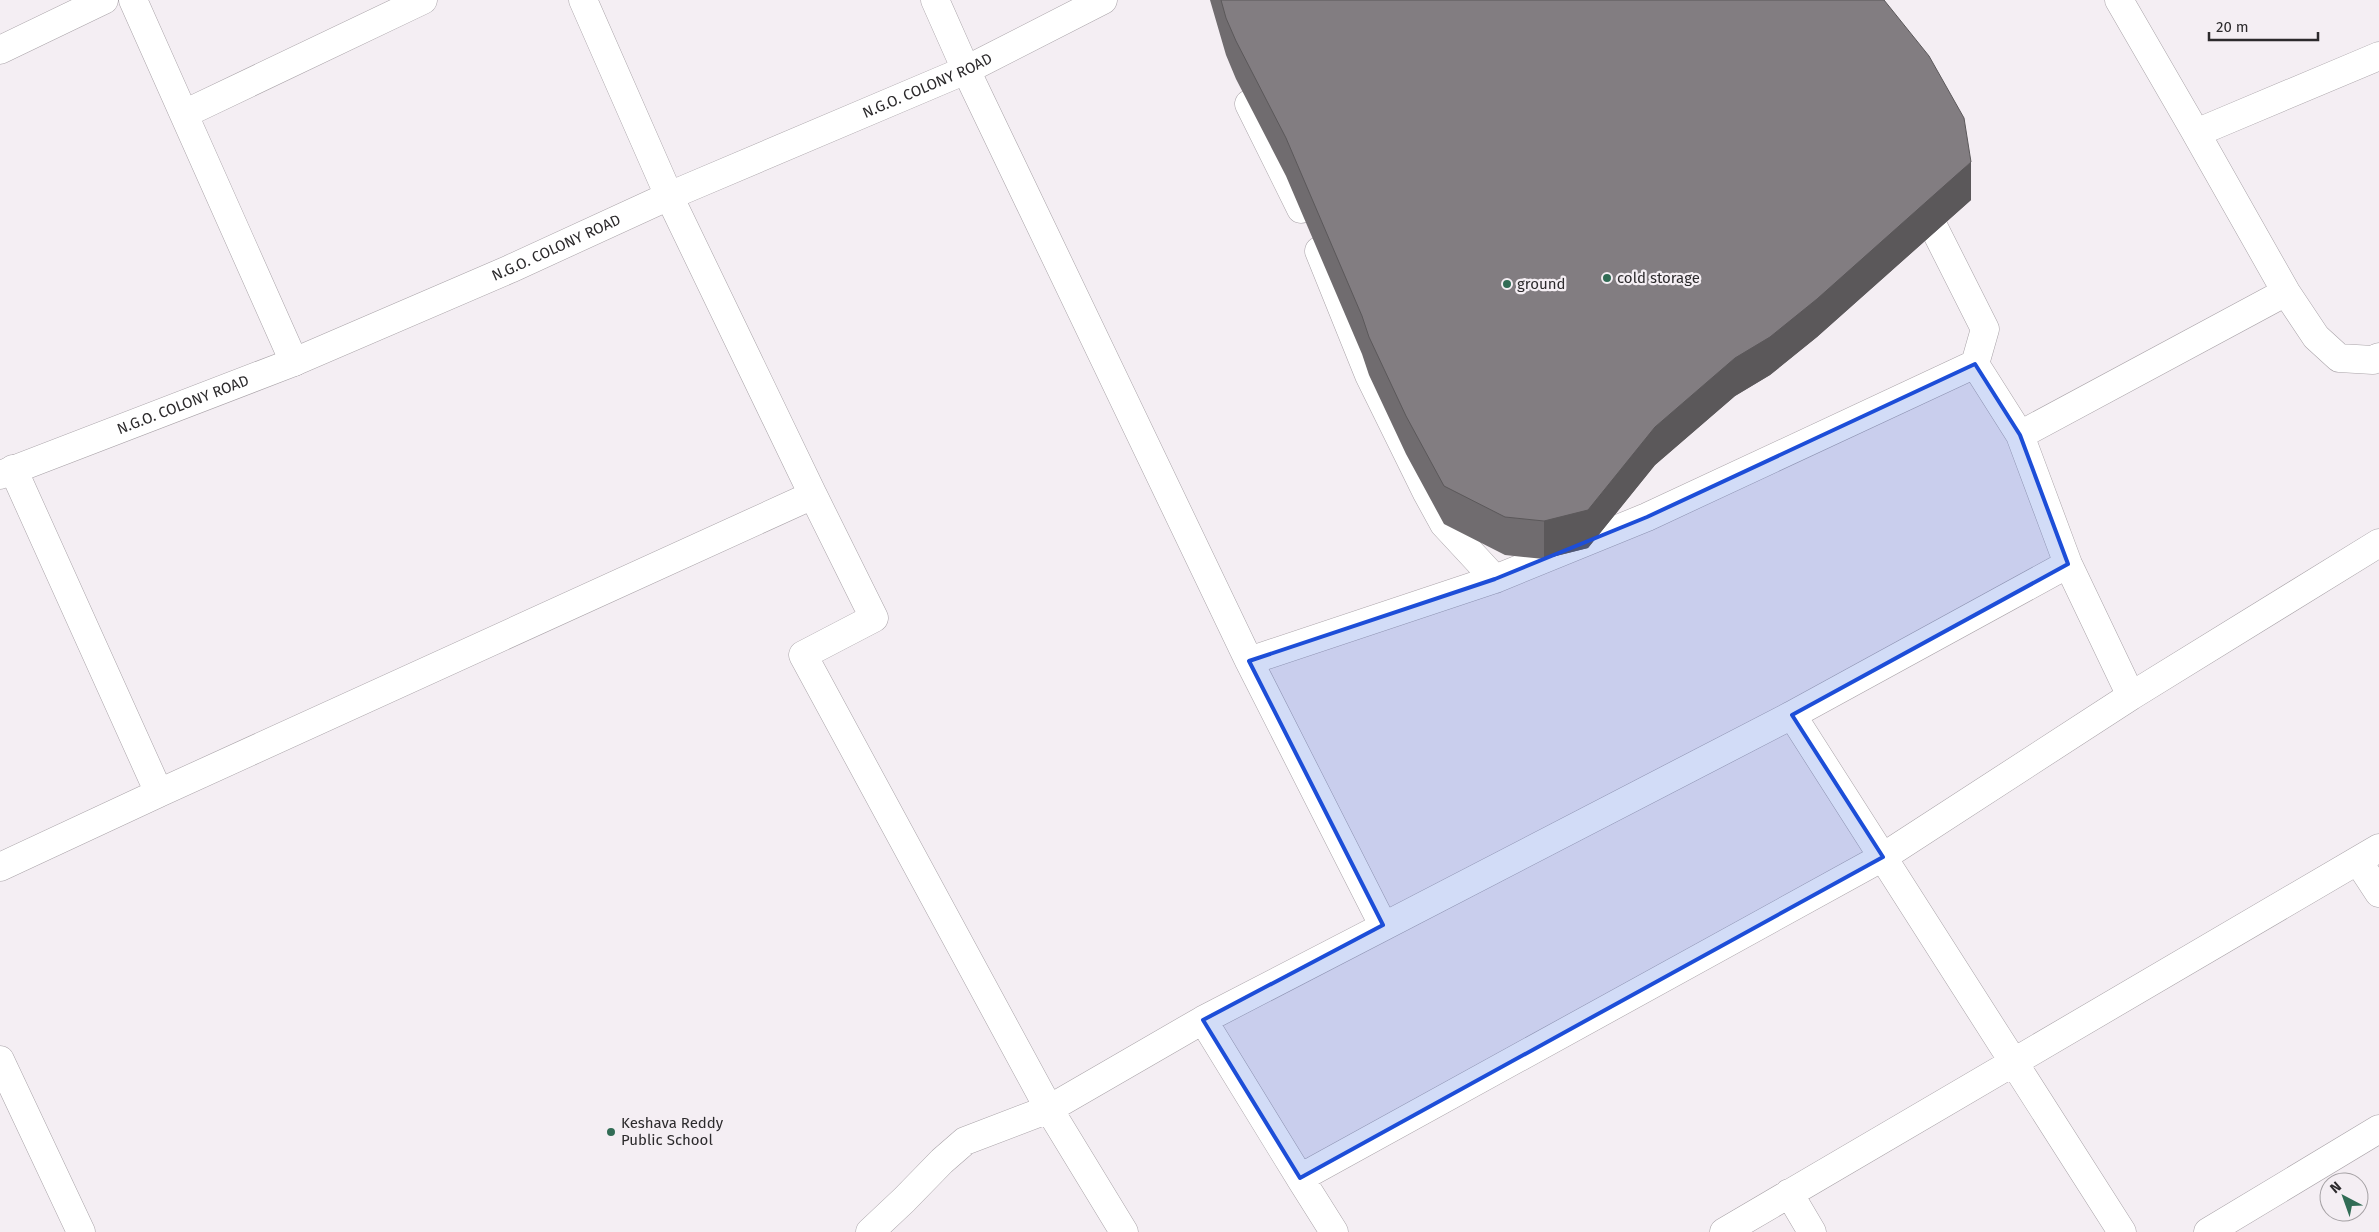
<svg xmlns="http://www.w3.org/2000/svg" width="2379" height="1232" font-family="'Fira Sans',sans-serif">
<rect width="100%" height="100%" fill="#f4eef3"/>
<g fill="none" stroke-linecap="round" stroke-linejoin="round">
<g stroke="#a9a3a8" stroke-width="29">
<path id="street" d="M133 0 294 362
M935 0 966 70 1249 661
M2119 0 2196 133 2379 56
M0 50 104 0
M1249 104 1301 209
M184 114 423 0
M2196 133 2286 292 2316 337 2339 358 2373 360 2379 357
M1319 251 1369 375 1427 493 1444 524 1495 579
M1975 364 2020 435
M13 469 159 793 813 495 669 196 583 0
M813 495 874 618 803 655 1049 1109 1203 1020
M2068 564 1792 715 2122 1232
M2131 696 2068 564 2020 435 2286 292
M2358 861 2379 893
M0 867 159 793
M1383 925 1249 661 1495 579 1647 517 1975 364 1985 329 1919 198
M0 1060 81 1232
M1300 1178 1203 1020 1792 715
M1789 1193 1812 1232
M870 1232 904 1200 942 1161 965 1141 1049 1109 1124 1232
M1334 1232 1300 1178 1883 857 2131 696 2379 543
M1724 1232 2379 848
M2208 1232 2379 1129"/>
</g>
<g stroke="#a9a3a8" stroke-width="29">
<g id="secondary">
<path id="s1" d="M0 475 294 362 510 269 669 196 966 70 1103 0"/>
</g>
</g>
<use href="#street" stroke="#fff" stroke-width="28"/>
<use href="#secondary" stroke="#fff" stroke-width="28"/>
</g>
<path fill="#706c6f" d="M1210 0H1884L1971 200 1817 337 1770 375 1735 396 1655 465 1588 548 1544 559 1505 555 1444 524 1406 454 1369 375 1362 354 1286 176 1236 79 1226 55Z"/>
<path fill="#5b585a" d="M1971 162V200L1817 337 1770 375 1735 396 1655 465 1588 548 1544 559V521L1655 427 1735 358Z"/>
<path fill="#827d81" stroke="#5b585a" d="M1221 0H1884L1929 56 1964 118 1971 162 1817 299 1770 337 1735 358 1655 427 1588 510 1544 521 1505 517 1444 486 1406 416 1369 337 1362 316 1286 138 1236 41 1226 18Z"/>
<path fill="#1d4ed8" fill-opacity="0.2" stroke="#1d4ed8" stroke-width="4" stroke-linejoin="round" d="M1975 364 2020 435 2068 564 1792 715 1883 857 1300 1178 1203 1020 1383 925 1249 661 1495 579 1647 517Z"/>
<g fill="#316c55" stroke="#f4eef3" stroke-width="2">
<circle cx="1607" cy="278" r="5"/>
<circle cx="1507" cy="284" r="5"/>
<circle cx="611" cy="1132" r="5"/>
</g>
<g text-anchor="middle" dominant-baseline="central" stroke-width="4.5" stroke-linejoin="round" paint-order="stroke">
<g font-size="15" fill="#2c2a2c" stroke="#f4eef3">
<text stroke="none"><textPath href="#s1" startOffset="1006">N.G.O. COLONY ROAD</textPath></text>
<text stroke="none"><textPath href="#s1" startOffset="601">N.G.O. COLONY ROAD</textPath></text>
<text stroke="none"><textPath href="#s1" startOffset="196">N.G.O. COLONY ROAD</textPath></text>
</g>
<g font-size="15" fill="#2c2a2c" stroke="#f4eef3" text-anchor="start">
<text x="1617" y="278">cold storage</text>
<text x="1517" y="284">ground</text>
<text x="621" y="1123">Keshava Reddy<tspan x="621" dy="17">Public School</tspan></text>
</g>
</g>
<g transform="translate(2344 1197) rotate(319)"><circle r="24" fill="#f4eef3" stroke="#a4a0a3"/>
<path d="M0-4L9 19L0 12L-9 19Z" fill="#316c55"/>
<text y="-8" font-size="14" font-weight="bold" text-anchor="middle" fill="#2c2a2c">N</text>
</g>
<path d="M2209 32v8h109v-8" fill="none" stroke="#2c2a2c" stroke-width="2.5"/>
<text x="2216" y="32" font-size="15" fill="#2c2a2c" stroke="#f4eef3" stroke-width="4" paint-order="stroke">20 m</text>
</svg>
